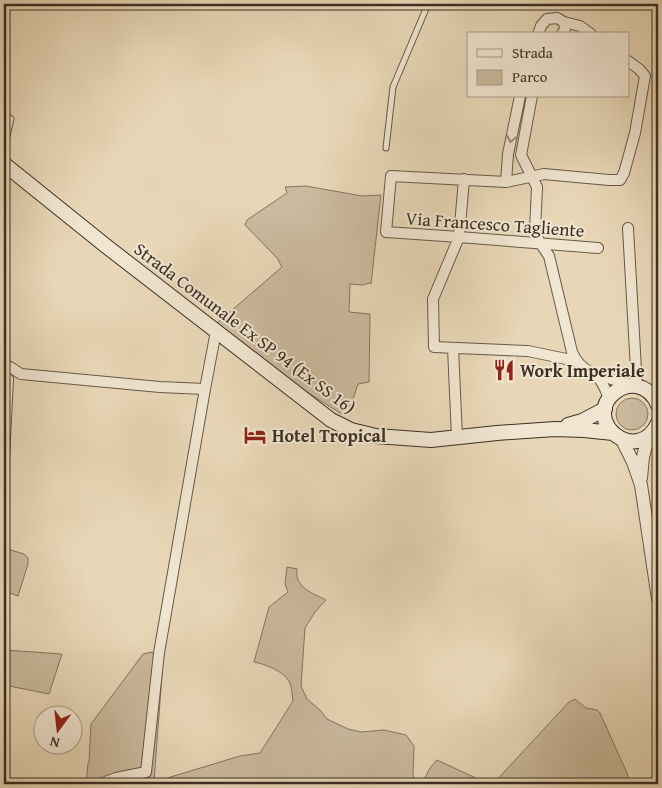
<svg xmlns="http://www.w3.org/2000/svg" width="662" height="788" font-family="'Gentium Book Plus',serif">
<rect width="100%" height="100%" fill="#e8d7b7"/>
<filter id="stains"><feTurbulence type="fractalNoise" baseFrequency=".004" numOctaves="4"/><feColorMatrix values="0 0 0 0 .2 0 0 0 0 .09 0 0 0 0 .02 0 0 0 .5 -.17"/></filter>
<radialGradient id="worn" r=".72"><stop offset=".6" stop-color="#630" stop-opacity="0"/><stop offset="1" stop-color="#630" stop-opacity=".3"/></radialGradient>
<path fill="#cbba9e" stroke="#847461" d="M306 186 362 196 381 195 371 284 369 283 363 285 350 284 349 312 370 314 369 382 358 384 352 402 345 416 302 389 217 323 282 267 277 258 245 225 247 220 287 193 285 187Z
M616 414a16 16 0 1 1 32 0a16 16 0 1 1-32 0Z
M4 548 24 554 28 558V564L18 596 4 591 5 586 4 585Z
M287 567 297 569C294 587 312 593 326 600L315 612 305 628 301 686 307 699 320 710 327 719 348 729 361 732 384 730 406 735 414 746 413 775 417 784 425 778 430 768 437 760 480 780 485 784H86L88 763 89 762 91 724 143 654 152 652 163 661 154 782 240 756 260 753 293 701C292 695 292 686 289 681 283 671 265 664 254 662L269 607 288 592 285 584Z
M4 650 62 654 49 694 4 685Z
M575 699 586 708 597 710 600 713 627 773 629 784H493L569 702Z"/>
<g fill="none" stroke-linecap="round" stroke-linejoin="round">
<g stroke="#675949" stroke-width="7">
<path id="service" d="M4 113 11 119 4 149
M386 148 393 87 428 4"/>
</g>
<g stroke="#675949" stroke-width="12">
<path id="minor" d="M564 22 580 26 591 34
M538 34 541 26 547 19 557 18 564 22 565 29 562 34
M532 96 521 155 537 187 535 231 540 243 549 256 572 352C579 369 589 369 600 380 604 385 606 392 609 398
M464 179 459 237 433 299 434 347 528 351 576 361
M506 182 508 154 520 96
M628 228 637 387
M598 248 459 237 386 232 391 176 506 182 544 174 609 180H620L624 173 635 133 645 76 639 69 628 61
M453 348 457 437
M4 365 10 367 21 374 160 387 205 389 216 331
M594 373 632 386
M4 460 8 379
M100 784 116 778 146 772 159 653 205 389"/>
</g>
<g stroke="#675949" stroke-width="14">
<path id="tertiary" d="M622 440 633 462 641 485 658 599
M641 478 643 457 648 437"/>
</g>
<g stroke="#3c2f24" stroke-width="16">
<path id="secondary" d="M4 164 106 246 331 420 351 430 376 436 431 440 497 433 555 429 584 430 613 433
M658 405C654 395 646 388 636 386 628 385 620 388 614 393 581 422 638 467 658 423
M568 425 582 421 605 409"/>
</g>
<use href="#service" stroke="#f0e5d0" stroke-width="5"/>
<use href="#minor" stroke="#f0e5d0" stroke-width="10"/>
<use href="#tertiary" stroke="#f0e5d0" stroke-width="12"/>
<use href="#secondary" stroke="#f0e5d0" stroke-width="14"/>
</g>
<defs><path id="oneway-chevron" d="M-2-3.5L2.5 0L-2 3.5" fill="none" stroke-width="1.6" stroke-linecap="round" stroke-linejoin="round" transform="scale(1.25)"/></defs>
<use stroke="#968a7a" href="#oneway-chevron" transform="translate(511 139) rotate(101)"/>
<defs>
<g id="restaurant-bare" transform="scale(1.725)"><path d="M-5-6h1v4h1v-4h1v4h1v-4h1v5L-1.5 .5V6h-2V.5L-5-1ZM5-6V6H3V1.5H1.5Q1.5-4 5-6Z" fill="#8f2418" stroke="#f0e5d0" stroke-width="2.5" paint-order="stroke"/></g>
<g id="hotel-bare" transform="scale(1.725)"><path d="M-6-4.5h1.5V1H6V5H4.5V3h-9V5H-6ZM-4 0a1.8 1.8 0 1 1 3.6 0ZM.5 0V-2.5h3Q6-2.5 6 0Z" fill="#8f2418" stroke="#f0e5d0" stroke-width="2.5" paint-order="stroke"/></g>
</defs>
<g fill-rule="evenodd">
<use href="#restaurant-bare" x="504" y="370"/>
<use href="#hotel-bare" x="255" y="435"/>
</g>
<g text-anchor="middle" dominant-baseline="central" stroke-width="4" stroke-linejoin="round" paint-order="stroke">
<g font-size="18" fill="#3c2f24" stroke="#f0e5d0">
<text transform="translate(495 224) rotate(4)">Via Francesco Tagliente</text>
<text transform="translate(245 328) rotate(37)">Strada Comunale Ex SP 94 (Ex SS 16)</text>
</g>
<g font-size="18" font-weight="bold" fill="#3c2f24" stroke="#f0e5d0" text-anchor="start">
<text x="520" y="370">Work Imperiale</text>
<text x="272" y="435">Hotel Tropical</text>
</g>
</g>
<rect width="662" height="788" fill="none" stroke="#e8d7b7" stroke-width="20"/>
<rect x="5" y="5" width="652" height="778" fill="none" stroke="#3c2f24" stroke-width="2.5"/>
<rect x="10" y="10" width="642" height="768" fill="none" stroke="#3c2f24"/>
<rect x="467" y="32" width="162" height="65" fill="#f0e5d0" stroke="#a89c8b"/>
<rect x="477" y="49" width="25" height="8" fill="#f0e5d0" stroke="#a89c8b"/>
<text x="512" y="58" font-size="15" fill="#3c2f24">Strada</text>
<rect x="477" y="70" width="25" height="15" fill="#cbba9e" stroke="#a89c8b"/>
<text x="512" y="82" font-size="15" fill="#3c2f24">Parco</text>
<g transform="translate(58 730) rotate(195)"><circle r="24" fill="#f0e5d0" stroke="#a89c8b"/>
<path d="M0-4L9 19L0 12L-9 19Z" fill="#8f2418"/>
<text y="-8" font-size="14" font-weight="bold" text-anchor="middle" fill="#3c2f24">N</text>
</g>
<rect width="100%" height="100%" filter="url(#stains)"/>
<rect width="100%" height="100%" fill="url(#worn)"/>
</svg>
